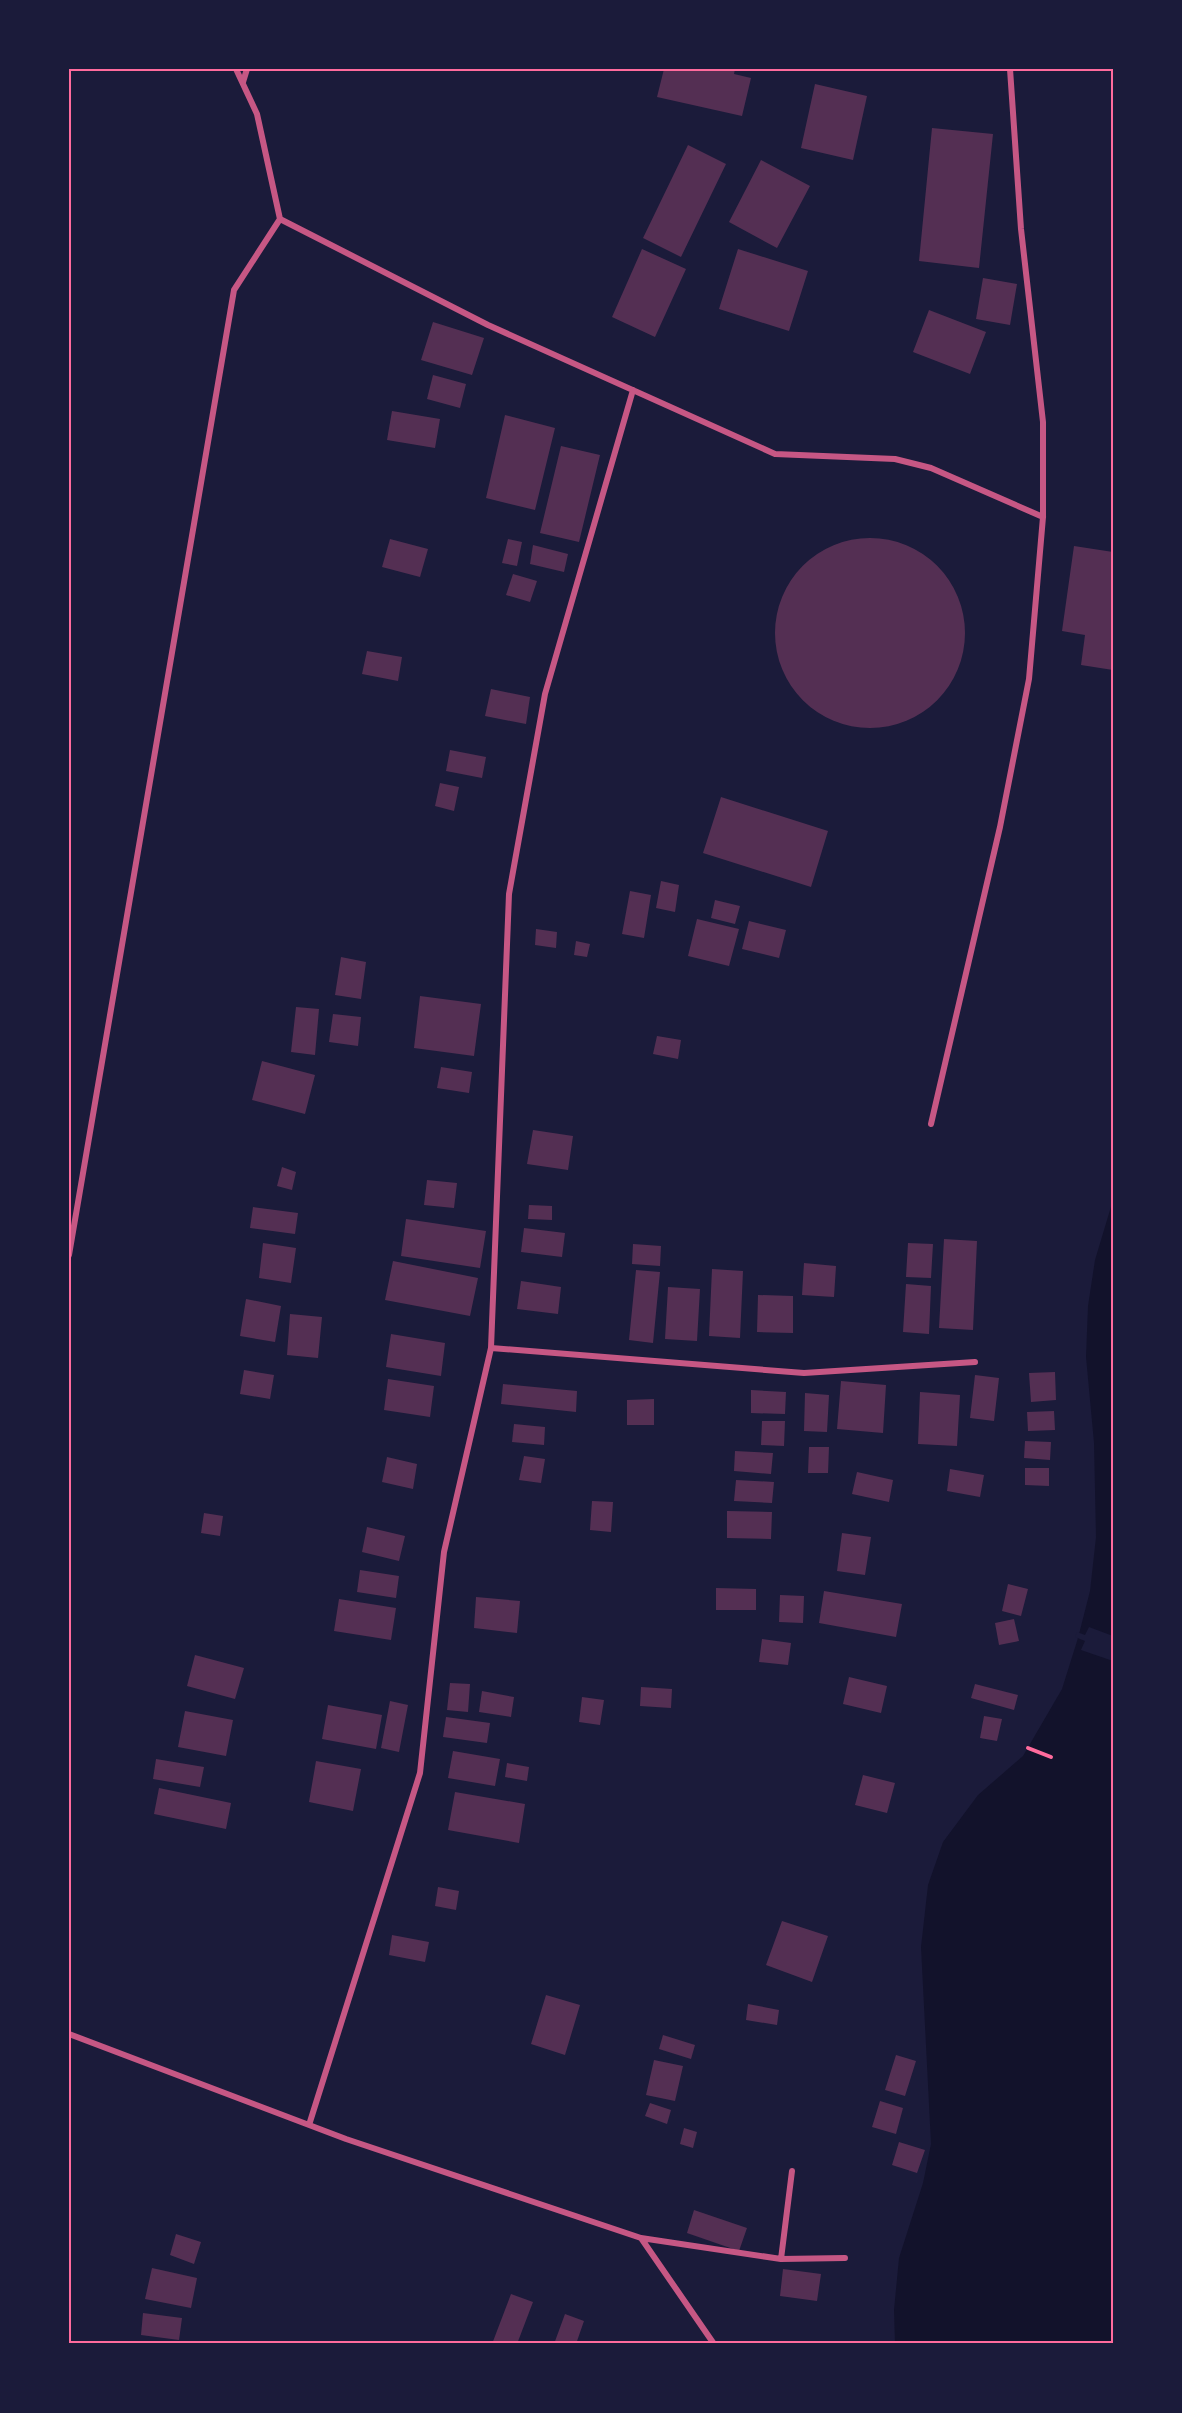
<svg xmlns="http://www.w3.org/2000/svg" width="1182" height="2413" font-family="'Space Grotesk',sans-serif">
<rect width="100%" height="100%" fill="#1b1b3a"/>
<path fill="#12122b" d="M1113 1200V2344H895L894 2310 899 2258 923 2183 931 2144 921 1947 928 1885 943 1842 978 1795 1023 1756 1062 1689 1078 1638 1090 1591 1096 1537 1094 1443 1086 1357 1088 1306 1095 1260Z"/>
<path fill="#1b1b3a" d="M1089 1627 1113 1636V1661L1081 1650 1085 1641 1075 1637 1077 1632 1085 1635Z"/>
<path fill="#542f53" d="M664 69H735L734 74 751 78 742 116 657 97Z
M815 84 867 96 853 160 801 148Z
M932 128 993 134 979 268 919 261Z
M688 145 726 164 681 257 643 238Z
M761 160 810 186 777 248 729 222Z
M642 249 686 269 655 337 612 317Z
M738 249 808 271 789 331 719 309Z
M983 278 1017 284 1010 325 976 319Z
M929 310 986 332 970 374 913 352Z
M433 322 484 338 472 375 421 360Z
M433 375 466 384 460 408 427 399Z
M392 411 440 419 435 448 387 440Z
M505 415 555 428 535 510 486 498Z
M561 446 600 455 579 542 540 533Z
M775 633a95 95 0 1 1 190 0a95 95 0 1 1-190 0Z
M390 539 428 549 420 577 382 567Z
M508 539 522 542 517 566 502 563Z
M533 545 568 554 564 572 530 564Z
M1074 546 1113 552V670L1081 665 1085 635 1062 631Z
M513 574 537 581 530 602 506 595Z
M367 651 402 657 398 681 362 674Z
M491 689 530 697 526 724 485 716Z
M450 750 486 757 482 778 446 771Z
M440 783 459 787 454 811 435 806Z
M721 797 828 831 811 887 703 853Z
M661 881 679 885 675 912 656 908Z
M630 891 651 895 644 938 622 934Z
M715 900 740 906 735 924 711 918Z
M697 919 739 929 729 966 688 956Z
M749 921 786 930 779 958 742 949Z
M536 929 557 932 556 948 535 945Z
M576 941 590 944 587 957 574 955Z
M341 957 366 962 361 999 335 995Z
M420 996 481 1004 474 1056 414 1048Z
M296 1007 319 1009 315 1055 291 1052Z
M333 1014 361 1017 358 1046 329 1042Z
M657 1036 681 1040 678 1059 653 1054Z
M262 1061 315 1075 305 1114 252 1100Z
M441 1067 472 1072 469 1093 437 1088Z
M533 1130 573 1136 568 1170 527 1164Z
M282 1167 296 1172 292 1190 277 1186Z
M427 1180 457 1183 454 1208 424 1205Z
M529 1205 552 1206V1220L528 1219Z
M253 1207 298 1213 295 1234 250 1228Z
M406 1219 486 1231 480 1268 401 1256Z
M524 1228 565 1233 562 1257 521 1252Z
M944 1239 977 1241 973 1330 939 1328Z
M263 1243 296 1248 291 1283 259 1278Z
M908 1243 933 1244 931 1278 906 1277Z
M633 1244 661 1246 660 1266 632 1264Z
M393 1261 478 1278 470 1316 385 1300Z
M804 1263 836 1266 834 1297 802 1295Z
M712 1269 743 1271 740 1338 709 1336Z
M636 1270 660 1272 653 1343 629 1340Z
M521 1281 561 1287 558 1314 517 1309Z
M906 1284 931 1286 929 1334 903 1332Z
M668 1287 700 1289 697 1341 665 1339Z
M758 1295 793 1296V1333L757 1332Z
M246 1299 281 1306 275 1342 240 1336Z
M290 1314 322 1317 318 1358 287 1355Z
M391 1334 445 1343 441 1376 386 1367Z
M244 1370 274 1375 270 1399 240 1394Z
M1055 1372 1056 1400 1031 1402 1029 1373Z
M975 1375 999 1378 994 1421 970 1418Z
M388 1379 434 1386 430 1417 384 1410Z
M841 1381 886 1385 883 1433 837 1429Z
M503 1384 577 1391 576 1412 501 1404Z
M751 1390 786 1392 785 1414 751 1413Z
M920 1392 960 1395 957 1446 918 1444Z
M805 1393 829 1395 827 1432 804 1431Z
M654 1399V1425H627V1400Z
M1054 1411 1055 1430 1028 1431 1027 1412Z
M762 1421H785L784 1446 761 1445Z
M514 1424 545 1427 544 1445 512 1442Z
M1025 1441 1051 1442 1050 1460 1024 1458Z
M809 1447H829L828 1473H808Z
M735 1451 773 1453 771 1474 734 1471Z
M524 1456 545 1459 541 1483 519 1480Z
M387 1457 417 1464 413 1489 382 1482Z
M1025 1468H1049V1486L1025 1485Z
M950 1469 984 1475 980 1497 947 1491Z
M857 1472 893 1480 889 1502 852 1494Z
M736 1480 774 1482 772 1503 734 1501Z
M592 1501 613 1502 611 1532 590 1530Z
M727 1511 772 1512 771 1539 727 1538Z
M204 1513 223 1516 220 1536 201 1533Z
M367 1527 405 1536 399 1561 362 1552Z
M842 1533 871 1537 865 1575 837 1571Z
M360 1570 399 1576 396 1598 357 1592Z
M1008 1584 1028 1589 1021 1616 1002 1611Z
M716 1588 756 1589V1610H716Z
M824 1591 902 1604 896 1637 819 1623Z
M780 1595 804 1596 803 1623 779 1622Z
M476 1597 520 1601 517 1633 474 1628Z
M339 1599 396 1608 391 1640 334 1631Z
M1014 1619 1019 1641 999 1645 995 1623Z
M762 1639 791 1643 788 1665 759 1662Z
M195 1655 244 1668 235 1699 187 1686Z
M849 1677 887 1686 881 1713 843 1704Z
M450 1683 470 1684 468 1712 447 1710Z
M975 1684 1018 1695 1014 1710 971 1698Z
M641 1687 672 1689 671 1708 640 1706Z
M482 1691 514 1697 511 1717 479 1712Z
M582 1697 604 1700 600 1725 579 1722Z
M390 1701 408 1705 399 1752 381 1748Z
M328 1705 382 1715 376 1749 322 1739Z
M185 1711 233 1720 226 1756 178 1747Z
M984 1716 1002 1719 997 1741 980 1738Z
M446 1717 490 1723 487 1743 443 1737Z
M453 1751 500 1759 495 1786 448 1778Z
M156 1759 204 1767 200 1787 153 1779Z
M316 1761 361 1769 353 1811 309 1802Z
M507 1763 529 1767 527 1781 505 1777Z
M863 1775 895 1783 887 1813 855 1805Z
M159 1788 231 1803 226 1829 154 1814Z
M455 1792 525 1804 519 1843 448 1830Z
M438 1887 459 1891 456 1910 435 1906Z
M782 1921 828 1936 812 1982 766 1965Z
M392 1935 429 1942 425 1962 389 1955Z
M546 1995 580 2005 565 2055 531 2044Z
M748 2004 779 2010 777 2025 746 2020Z
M663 2035 695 2045 691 2059 659 2049Z
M896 2055 916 2061 905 2096 885 2090Z
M654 2060 683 2066 675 2101 646 2095Z
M880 2101 903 2108 896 2134 872 2127Z
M650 2103 671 2110 667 2124 645 2116Z
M684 2128 697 2132 693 2148 680 2144Z
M899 2142 925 2150 917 2173 892 2165Z
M694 2210 747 2228 739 2251 687 2233Z
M176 2234 201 2242 194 2264 170 2255Z
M152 2268 197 2278 191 2308 145 2299Z
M783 2269 821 2274 817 2301 780 2296Z
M511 2294 533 2302 517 2344H492Z
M143 2313 182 2318 179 2340 141 2335Z
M565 2314 584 2321 576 2344H554Z"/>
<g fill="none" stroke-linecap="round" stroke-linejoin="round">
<path stroke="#ff6b9d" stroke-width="4" d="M1028 1748 1051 1757"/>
<path stroke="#c65784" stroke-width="6" d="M243 82 247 69
M280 219 488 325 775 454 895 459 931 468 1043 517
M931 1124 1000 827 1029 679 1043 517V422L1021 229 1010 69
M69 1255 234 290 280 219 257 114 236 69
M491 1348 804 1373 975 1362
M69 2034 346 2139 641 2238 714 2344
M309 2125 420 1773 444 1552 491 1348 509 894 545 694 633 390
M641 2238 781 2259 792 2171
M781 2259 845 2258"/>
</g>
<rect width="1182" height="2413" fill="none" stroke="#1b1b3a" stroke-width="141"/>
<rect x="70" y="70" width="1042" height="2272" fill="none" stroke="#ff6b9d" stroke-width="2"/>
</svg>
